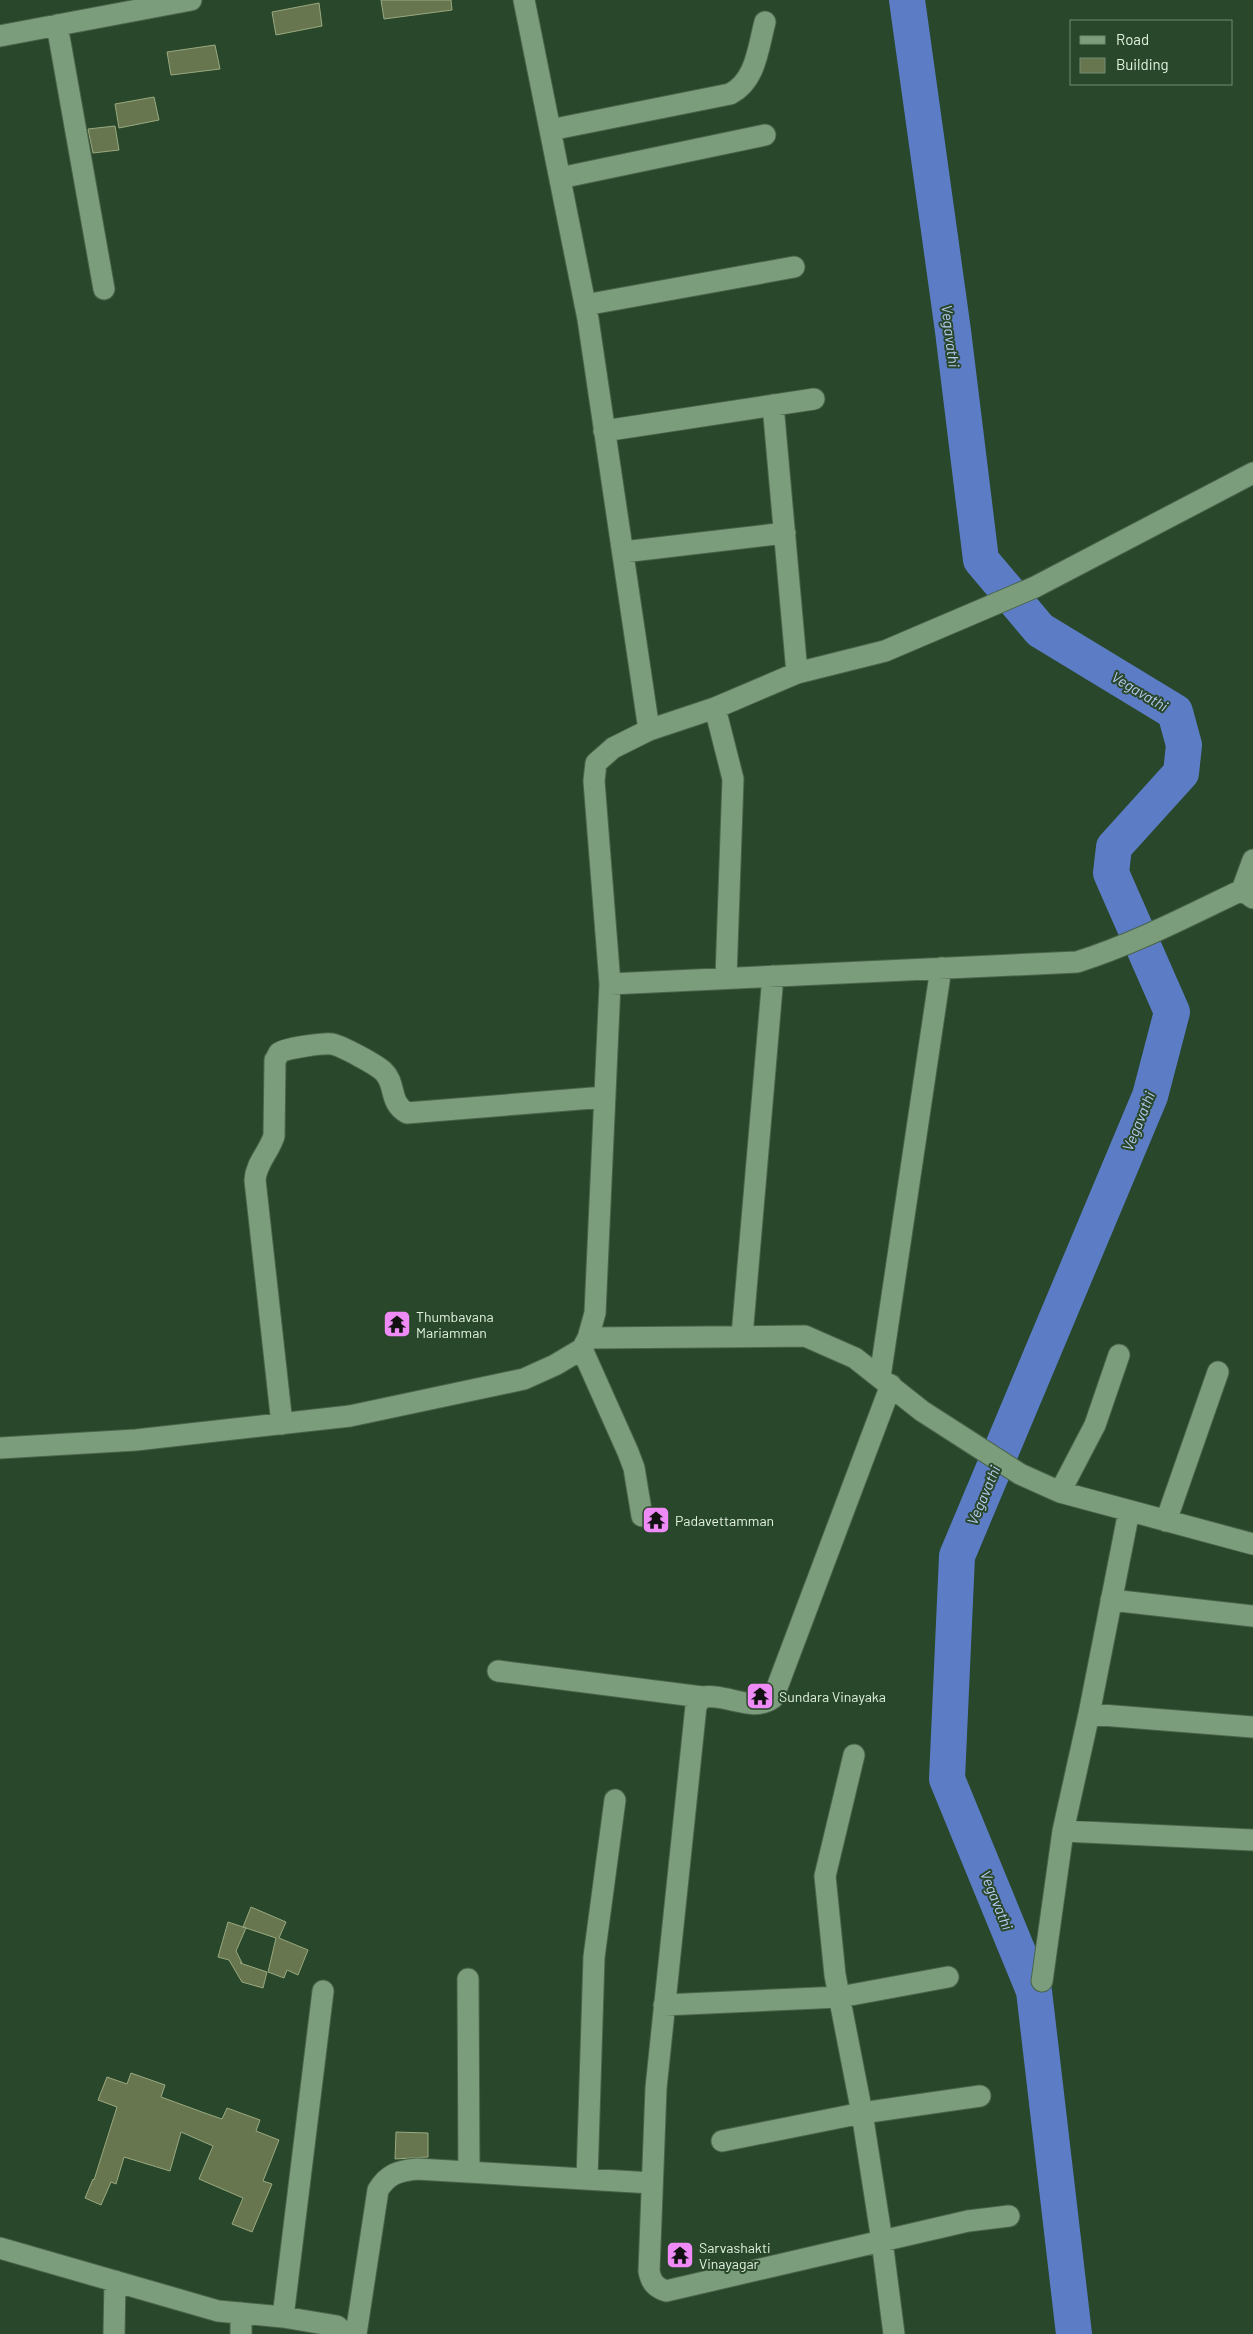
<svg xmlns="http://www.w3.org/2000/svg" width="1253" height="2334" font-family="Barlow,sans-serif">
<rect width="100%" height="100%" fill="#29472a"/>
<g fill="none" stroke-linecap="round" stroke-linejoin="round">
<path stroke="#5c7dc6" stroke-width="36" d="M907 0 953 331 981 560 1040 630 1175 712 1184 745 1181 773 1114 847 1111 873 1172 1012 1150 1096 957 1556 947 1779 1034 1991 1074 2334"/>
</g>
<path fill="#68764f" stroke="#99a980" d="M381 0H451L452 10 384 19Z
M319 3 322 26 276 35 272 12Z
M215 45 220 69 171 75 167 52Z
M154 97 159 120 119 128 115 104Z
M115 126 119 150 93 153 88 129Z
M251 1907 286 1922 279 1938 308 1950 298 1975 287 1970 284 1978 268 1972 276 1938 243 1927Z
M228 1922 246 1928 236 1951 242 1963H240L267 1972 263 1988 242 1982 229 1960 218 1957Z
M131 2073 165 2085 161 2097 202 2112 222 2119 227 2108 260 2120 256 2131 279 2140 263 2181 272 2184 252 2232 232 2224 243 2198 199 2179 213 2146 181 2132 170 2171 124 2157 116 2184 111 2182 101 2205 85 2198 93 2179 94 2180 117 2107 98 2100 107 2077 127 2084Z
M396 2132 428 2133V2157L395 2159Z"/>
<g fill="none" stroke-linecap="round" stroke-linejoin="round">
<g stroke="#4a644b" stroke-width="23">
<path id="minor" d="M524 0 588 319 649 730
M57 25 104 289
M0 36 191 0
M550 130 730 94C756 81 758 48 765 22
M560 178 765 135
M585 305 794 267
M773 405 797 673
M604 431 814 399
M623 552 785 533
M715 708 733 779 726 977
M1242 890 1253 860
M610 984 1077 962C1134 944 1188 916 1242 890L1253 898
M742 1336 773 976
M588 1338 805 1336 855 1358 922 1411 1020 1474 1060 1492 1253 1544
M582 1349 628 1452 634 1468 642 1516
M880 1377 941 968
M891 1385 773 1698C752 1713 726 1693 702 1697L696 1706 656 2088 649 2271C651 2282 655 2287 666 2291L968 2221 1009 2216
M282 1424 255 1180C256 1163 269 1152 274 1136L275 1060C276 1060 278 1054 279 1053 284 1048 324 1043 332 1044 342 1046 375 1064 383 1071 397 1084 388 1102 407 1113L605 1097
M0 1448 136 1440 350 1416 524 1379 555 1365 582 1349 588 1338 595 1313 610 984 594 781 596 763 613 748 649 730 715 708 797 673 885 651 1035 587 1253 473
M1060 1492 1095 1425 1119 1355
M1129 1511 1089 1714 1253 1727
M1166 1521 1218 1372
M1111 1600 1253 1616
M498 1671 702 1697
M1089 1714 1063 1831 1253 1840
M468 1979 469 2172
M1042 1981 1063 1831
M664 2005 840 1997 948 1977
M722 2141 862 2113 835 1975 825 1876 854 1755
M587 2179 594 1957 615 1800
M0 2248 218 2311 283 2317 337 2326 346 2334
M283 2317 323 1991
M114 2334 115 2281
M241 2334V2313
M356 2334 378 2190C388 2174 398 2171 417 2169L652 2183
M894 2334 882 2241 862 2113 980 2096"/>
</g>
<use href="#minor" stroke="#7c9d7c" stroke-width="21"/>
</g>
<defs>
<g id="temple-square" transform="scale(1.4375)"><rect x="-9" y="-9" width="18" height="18" rx="4" fill="#ef8bf6" stroke="#29472a"/><path d="M0-6L5-2H3V0L6.5 2.5H4V6H1.5V3h-3V6H-4V2.5H-6.5L-3 0V-2H-5Z" fill="#111"/></g>
</defs>
<g fill-rule="evenodd">
<use href="#temple-square" x="397" y="1324"/>
<use href="#temple-square" x="656" y="1520"/>
<use href="#temple-square" x="760" y="1696"/>
<use href="#temple-square" x="680" y="2255"/>
</g>
<g text-anchor="middle" dominant-baseline="central" stroke-width="4" stroke-linejoin="round" paint-order="stroke">
<g font-size="14" fill="#e1f2e0" stroke="#29472a" text-anchor="start">
<text x="416" y="1316">Thumbavana<tspan x="416" dy="16">Mariamman</tspan></text>
<text x="675" y="1520">Padavettamman</text>
<text x="779" y="1696">Sundara Vinayaka</text>
<text x="699" y="2247">Sarvashakti<tspan x="699" dy="16">Vinayagar</tspan></text>
</g>
<g font-size="15" font-style="italic" fill="#b7caf2" stroke="#29472a">
<text transform="translate(951 336) rotate(83)">Vegavathi</text>
<text transform="translate(1140 691) rotate(31)">Vegavathi</text>
<text transform="translate(1138 1121) rotate(-68)">Vegavathi</text>
<text transform="translate(983 1495) rotate(-67)">Vegavathi</text>
<text transform="translate(997 1900) rotate(68)">Vegavathi</text>
</g>
</g>
<rect x="1070" y="20" width="162" height="65" fill="#29472a" stroke="#738b73"/>
<rect x="1080" y="36" width="25" height="8" fill="#7c9d7c" stroke="#738b73"/>
<text x="1116" y="45" font-size="15" fill="#e1f2e0">Road</text>
<rect x="1080" y="58" width="25" height="15" fill="#68764f" stroke="#738b73"/>
<text x="1116" y="70" font-size="15" fill="#e1f2e0">Building</text>
</svg>
